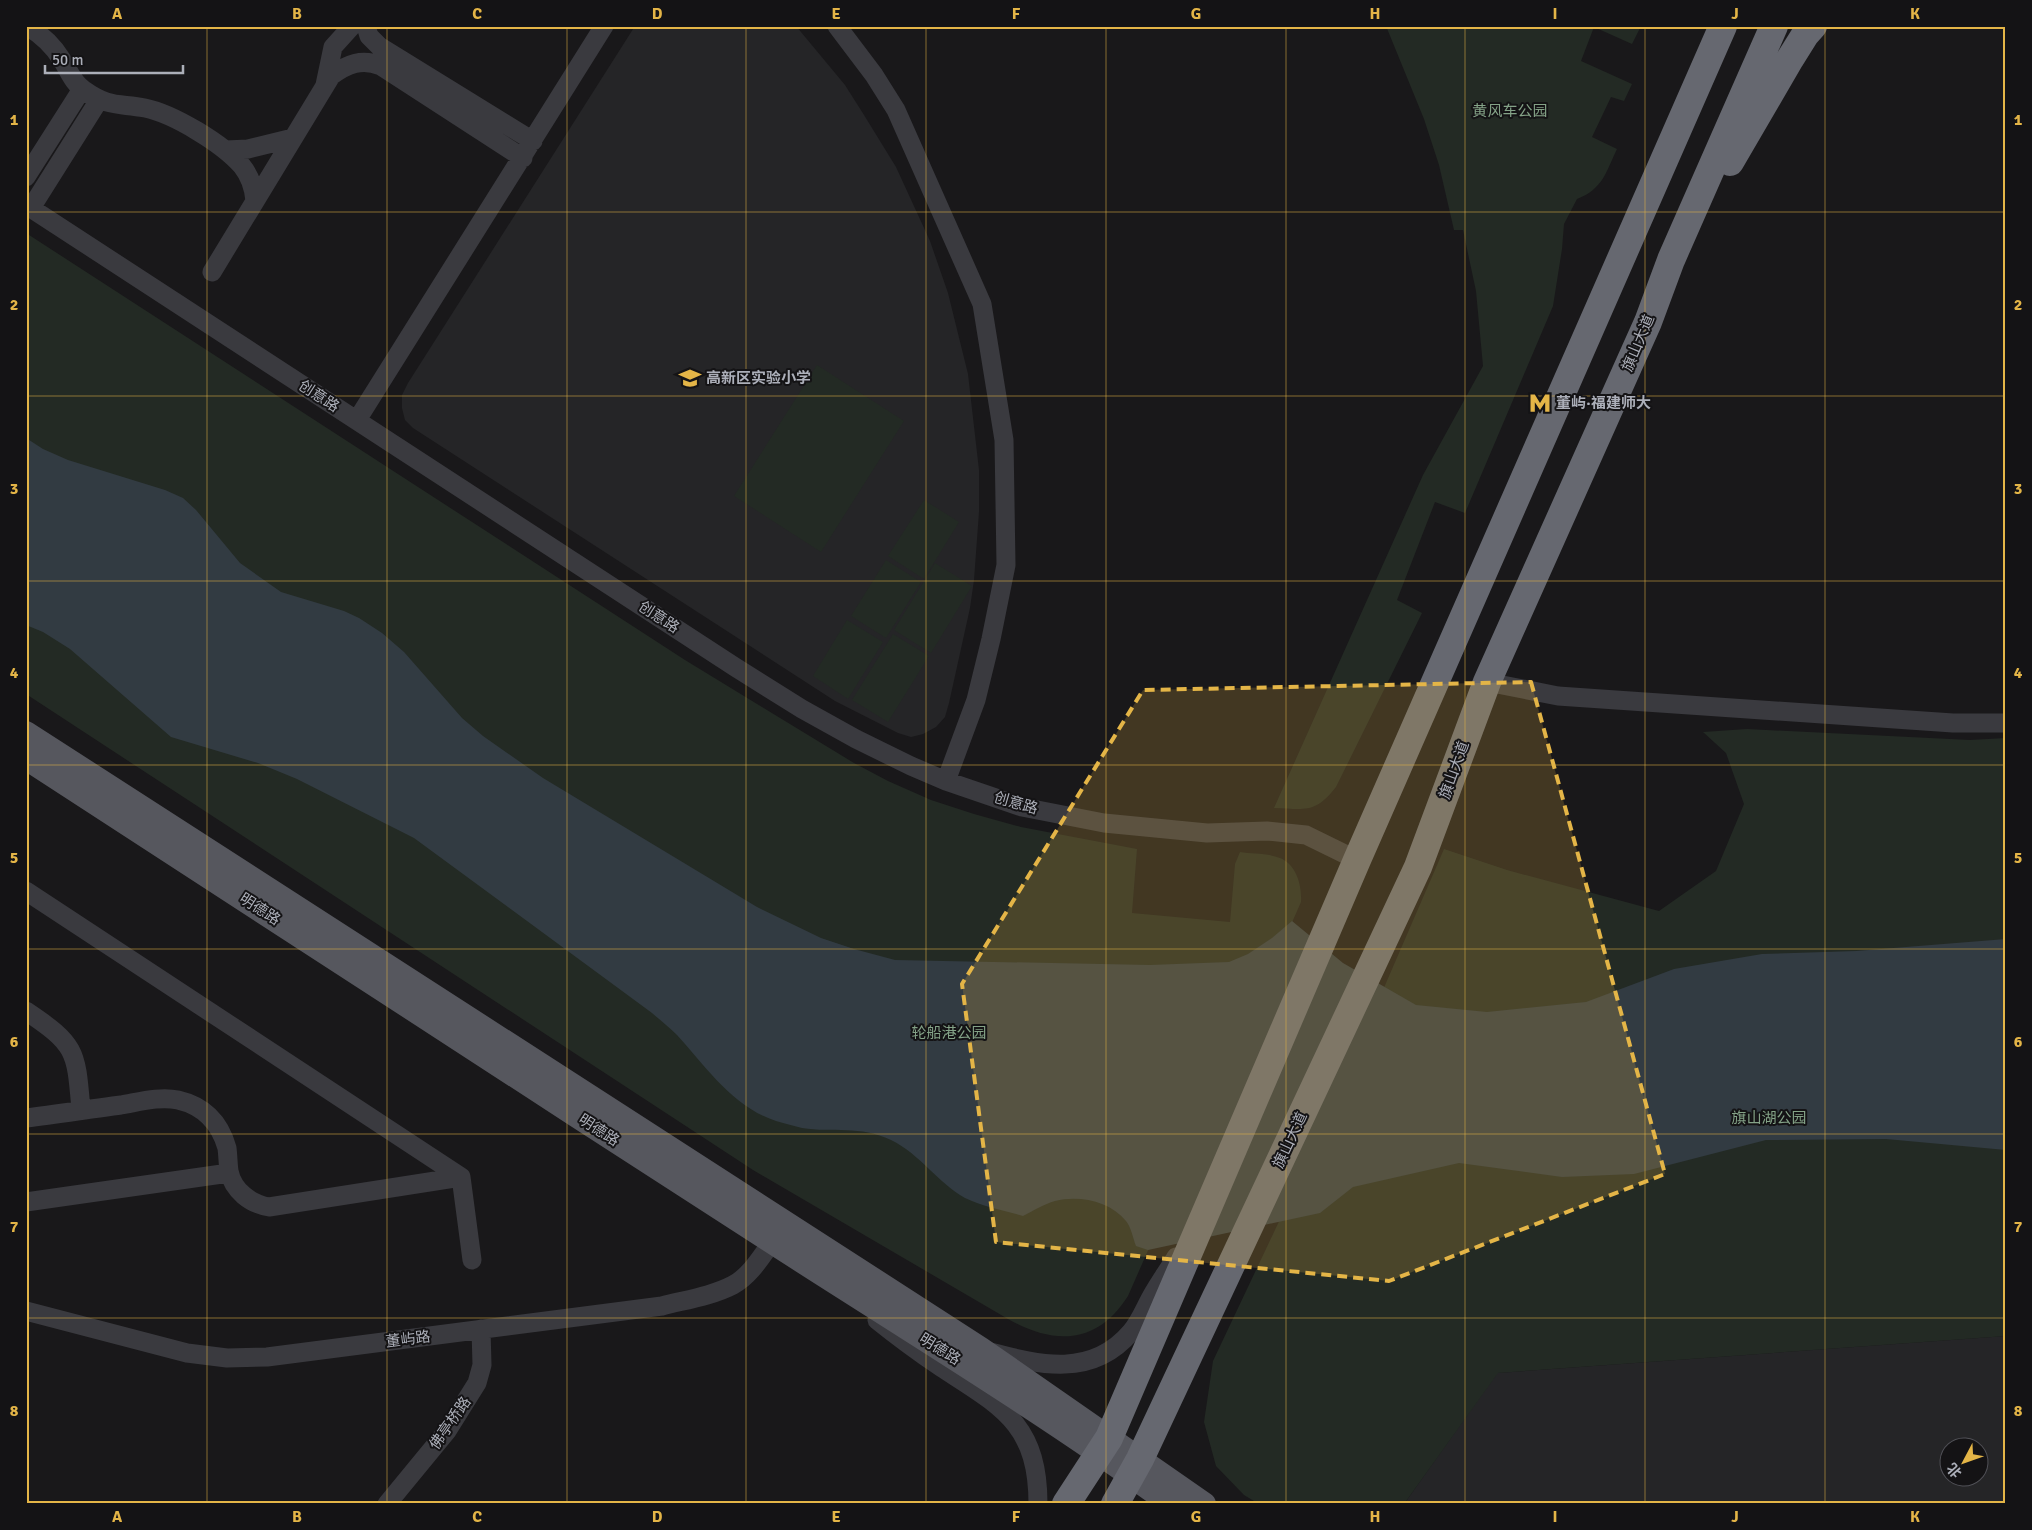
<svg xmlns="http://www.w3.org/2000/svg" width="2032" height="1530" font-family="Signika,'Noto Sans SC',sans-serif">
<rect width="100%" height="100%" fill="#19181a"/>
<path fill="#252527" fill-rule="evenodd" d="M635 26H796L845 85 864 115 896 167 930 241 948 293 968 374 979 470V512L974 580 970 608 949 703 945 717 936 727 923 734 911 737 898 733 835 701 413 428 405 420 402 408V395L408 383Z
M2006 1336V1504H1404L1497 1373ZM1950 1448H1980V1478H1950Z"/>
<path fill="#232a24" d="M1386 26H1641L1632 44 1594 27 1581 61 1632 84 1624 101 1611 97 1592 137 1617 149C1606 172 1603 189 1577 199L1564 224 1562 249 1553 306 1465 513 1435 502 1397 600 1422 613 1336 787C1315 814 1305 809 1274 808L1423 475 1483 366 1476 291 1463 230H1454L1439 165 1424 119Z
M26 233 685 660 854 763 888 781 931 800 974 814 1021 827 1137 849 1132 913 1230 922 1235 864 1240 852C1252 854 1268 853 1280 858 1297 865 1302 886 1301 902L1128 1296C1097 1345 1054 1345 1008 1319L753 1170 26 694Z
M817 365 904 421 821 552 734 496Z
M924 500 959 522 924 579 888 556Z
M886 560 921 582 886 638 851 616Z
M935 563 972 586 931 653 894 630Z
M847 620 883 642 848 699 813 676Z
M893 634 929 656 888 722 852 700Z
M1747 729 1970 740 2006 738V1336L1498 1373 1404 1504H1259L1244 1495 1216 1466 1204 1422 1213 1361 1325 1124 1444 849 1507 870 1659 911 1716 871 1744 804 1726 753 1703 732Z"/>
<path fill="#323b42" d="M26 438 43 449 68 460 165 490 183 498 196 510 240 563 281 592 344 611 359 618 382 633 404 652 462 718 483 736 543 778 757 907 821 938 854 949 895 960 1150 965 1229 962 1248 954 1272 938 1292 921 1343 963 1416 1005 1487 1012 1586 1002 1674 969 1762 954 1856 951 2006 939V1150L1886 1139 1766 1140 1634 1174 1562 1177 1459 1163 1353 1187 1320 1213 1148 1250 1136 1246C1133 1238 1131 1227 1126 1221 1110 1201 1079 1195 1055 1201 1044 1204 1033 1211 1023 1216 1004 1210 983 1207 965 1198 938 1183 920 1154 891 1140 860 1125 833 1133 802 1128 793 1126 784 1123 776 1121 733 1107 706 1067 677 1035 669 1027 660 1020 652 1013L414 838 297 779 258 763 171 737 70 649 43 632 26 625Z"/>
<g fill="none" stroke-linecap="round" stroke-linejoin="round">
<path stroke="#3a3a3f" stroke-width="19" d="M27 26C42 35 53 45 62 60 69 71 73 83 84 90 109 108 119 103 145 108 174 114 223 144 242 166 250 176 254 188 255 201
M366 26 369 36 379 46 533 141
M837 26 874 75 896 110 982 304 1004 440 1006 565 991 639 976 700 946 781
M325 85 333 47 352 26
M226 150 248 149 293 138
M26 177 82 89
M26 205 735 667 802 709 856 739 911 766 946 781 1022 807 1104 823 1207 833 1267 831 1306 835 1357 860
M31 208 99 100
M212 272 331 76C347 64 362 58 381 66L523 158
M357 420 604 26
M1487 682 1558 696 1953 723H2006
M26 891 461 1177 472 1260
M26 1011C77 1045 76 1051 81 1110
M26 1118C58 1114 90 1109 121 1105 139 1102 160 1096 178 1100 204 1106 220 1123 227 1148 228 1156 228 1164 229 1171 233 1191 251 1204 269 1207L461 1177
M26 1202 229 1173
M26 1311 187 1353 227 1358 267 1357 662 1306C685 1300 712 1296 733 1285 750 1276 761 1257 772 1242L783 1250
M877 1320C898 1337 920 1353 942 1368 1002 1407 1038 1424 1038 1504
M990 1352C1040 1365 1092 1378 1131 1332 1141 1320 1146 1305 1154 1292 1161 1280 1169 1269 1176 1257
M387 1504 447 1431 477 1383 482 1365 481 1329"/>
<path stroke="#56575e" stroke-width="24" d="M26 733 981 1349 1204 1504
M26 758C274 919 521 1080 769 1240 904 1327 1041 1410 1171 1504"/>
<path stroke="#666870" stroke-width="28" d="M1730 162 1790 59 1805 35 1813 26
M1066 1504 1109 1438 1357 860 1723 26
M1115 1504 1140 1459 1418 867 1487 682 1648 322 1671 260 1774 26"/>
</g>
<path fill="#e4b547" fill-opacity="0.2" stroke="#e4b547" stroke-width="4" stroke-dasharray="10 6" stroke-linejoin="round" d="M1531 682 1665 1174 1389 1281 996 1242 962 984 1143 690Z"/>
<path fill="none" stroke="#e4b547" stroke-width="1" stroke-opacity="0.55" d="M207 26V1504M387 26V1504M567 26V1504M746 26V1504M926 26V1504M1106 26V1504M1286 26V1504M1465 26V1504M1645 26V1504M1825 26V1504M26 212H2006M26 396H2006M26 581H2006M26 765H2006M26 949H2006M26 1134H2006M26 1318H2006"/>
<defs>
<g id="school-bare" transform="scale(1.725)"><path d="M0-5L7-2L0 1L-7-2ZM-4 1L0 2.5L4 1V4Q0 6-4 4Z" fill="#e4b547" stroke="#141315" stroke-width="2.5" paint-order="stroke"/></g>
<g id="metro-bare" transform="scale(1.725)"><path d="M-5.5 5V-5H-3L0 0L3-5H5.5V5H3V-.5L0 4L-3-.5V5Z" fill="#e4b547" stroke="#141315" stroke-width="2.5" paint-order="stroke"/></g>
</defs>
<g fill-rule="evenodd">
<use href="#school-bare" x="690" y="378"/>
<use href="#metro-bare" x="1540" y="403"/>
</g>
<g text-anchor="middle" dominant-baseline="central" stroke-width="4" stroke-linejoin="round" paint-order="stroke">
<g font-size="15" fill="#84a287" stroke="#141315">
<text x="1510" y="111">黄风车公园</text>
<text x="949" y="1033">轮船港公园</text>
<text x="1769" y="1118">旗山湖公园</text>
</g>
<g font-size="15" fill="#acafb9" stroke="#141315">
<text transform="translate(1638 343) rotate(-67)">旗山大道</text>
<text transform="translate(319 396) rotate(33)">创意路</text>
<text transform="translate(659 617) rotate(33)">创意路</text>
<text transform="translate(1454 770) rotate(-70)">旗山大道</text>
<text transform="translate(1016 803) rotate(16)">创意路</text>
<text transform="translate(260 909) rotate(33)">明德路</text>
<text transform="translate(599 1130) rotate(33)">明德路</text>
<text transform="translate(1290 1140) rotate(-65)">旗山大道</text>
<text transform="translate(408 1339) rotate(-7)">董屿路</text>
<text transform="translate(940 1349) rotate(32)">明德路</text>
<text transform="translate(450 1423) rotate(-55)">佛亭桥路</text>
</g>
<g font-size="15" font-weight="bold" fill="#acafb9" stroke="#141315" text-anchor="start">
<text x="706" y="378">高新区实验小学</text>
<text x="1556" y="403">董屿·福建师大</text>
</g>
</g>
<rect width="2032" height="1530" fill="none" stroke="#141315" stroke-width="55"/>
<g transform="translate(1964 1462) rotate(229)"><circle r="24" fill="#141315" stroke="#515157"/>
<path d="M0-4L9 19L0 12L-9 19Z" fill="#e4b547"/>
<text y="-8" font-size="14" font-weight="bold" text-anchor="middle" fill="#acafb9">北</text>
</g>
<path d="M45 65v8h138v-8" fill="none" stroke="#acafb9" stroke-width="2.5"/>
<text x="52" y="65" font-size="15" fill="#acafb9" stroke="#141315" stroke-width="4" paint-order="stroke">50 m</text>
<rect x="28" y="28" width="1976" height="1474" fill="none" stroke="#e4b547" stroke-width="2"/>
<g font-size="16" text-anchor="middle" font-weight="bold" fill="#e4b547">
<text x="117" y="19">A</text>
<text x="297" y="19">B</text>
<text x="477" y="19">C</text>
<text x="657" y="19">D</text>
<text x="836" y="19">E</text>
<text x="1016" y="19">F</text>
<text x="1196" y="19">G</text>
<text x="1375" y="19">H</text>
<text x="1555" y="19">I</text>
<text x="1735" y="19">J</text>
<text x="1915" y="19">K</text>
<text x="14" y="125">1</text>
<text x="2018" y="125">1</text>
<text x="14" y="310">2</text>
<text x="2018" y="310">2</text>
<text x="14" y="494">3</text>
<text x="2018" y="494">3</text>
<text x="14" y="678">4</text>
<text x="2018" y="678">4</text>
<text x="14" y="863">5</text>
<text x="2018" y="863">5</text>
<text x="14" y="1047">6</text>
<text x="2018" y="1047">6</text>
<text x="14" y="1232">7</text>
<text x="2018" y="1232">7</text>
<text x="14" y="1416">8</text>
<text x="2018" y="1416">8</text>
<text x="117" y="1522">A</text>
<text x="297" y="1522">B</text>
<text x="477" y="1522">C</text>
<text x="657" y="1522">D</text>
<text x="836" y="1522">E</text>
<text x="1016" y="1522">F</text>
<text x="1196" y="1522">G</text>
<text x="1375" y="1522">H</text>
<text x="1555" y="1522">I</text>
<text x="1735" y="1522">J</text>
<text x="1915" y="1522">K</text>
</g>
</svg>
